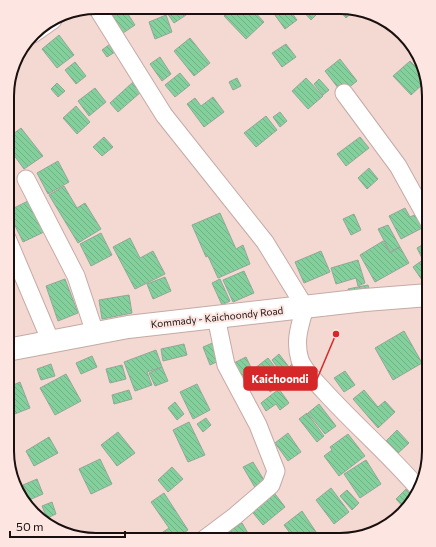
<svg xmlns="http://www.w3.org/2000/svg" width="436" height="547" font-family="Commissioner,sans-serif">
<defs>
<pattern id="building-back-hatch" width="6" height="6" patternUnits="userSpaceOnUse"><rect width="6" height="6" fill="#84d09d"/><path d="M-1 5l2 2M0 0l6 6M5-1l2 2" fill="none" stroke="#71b286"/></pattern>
</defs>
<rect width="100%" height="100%" fill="#f4d8d2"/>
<path fill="url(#building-back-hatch)" stroke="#92a798" d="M323 8 311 20 301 9Z
M338 8H352L356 9 346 18Z
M231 9H252L264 22 246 39 224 16Z
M276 9H289L297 20 285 29 272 11Z
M165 10H187L189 13 174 23Z
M110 11H126L135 25 123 33Z
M166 15 172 32 155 39 149 22Z
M59 35 74 55 57 68 42 49Z
M190 38 210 63 194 76 174 51Z
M110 44 115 52 107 57 102 50Z
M286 44 296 57 282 67 272 53Z
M160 57 171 74 162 81 150 64Z
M340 59 357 81 342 93 325 71Z
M410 61 424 75 425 82 411 95 393 76Z
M75 62 86 76 76 84 65 70Z
M180 73 190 85 175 97 165 85Z
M237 78 241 86 233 90 229 82Z
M306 78 323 96 308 109 292 91Z
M319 79 329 90 323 95 314 84Z
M133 82 141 92 118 112 110 103Z
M57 83 65 91 58 97 51 89Z
M95 88 106 102 89 116 78 101Z
M213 97 224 112 204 127 187 104 195 98 201 106Z
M76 106 90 122 77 134 63 118Z
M280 112 287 121 280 127 273 117Z
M266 116 277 130 256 147 244 133Z
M21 128 43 156 24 169 8 147V138Z
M104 137 113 147 102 156 93 147Z
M360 137 369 148 346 166 337 154Z
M58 161 69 182 48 194 37 173Z
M369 168 378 179 367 189 358 178Z
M64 186 77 208 85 203 101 229 78 243 49 195Z
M30 200 46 231 23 242 8 211Z
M405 208 410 217 419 213 426 226 401 239 389 216Z
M220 213 236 249 243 245 250 264 218 278 208 256 206 257 192 225Z
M354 214 361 230 351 235 343 219Z
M388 225 400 247 390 252 378 229Z
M101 233 112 255 91 266 80 244Z
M130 238 140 258 153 251 165 274 135 289 113 247Z
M383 241 390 253 400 247 409 263 375 282 360 255Z
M429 241V254L422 258 417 248Z
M321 251 330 272 304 283 295 262Z
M428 256 429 275 422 280 413 267Z
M358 260 365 283 358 286 356 278 336 284 331 268Z
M244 271 254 293 233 302 223 280Z
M165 277 171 291 153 299 147 284Z
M65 279 78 313 58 321 46 286Z
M220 279 230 301 222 305 212 283Z
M368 285 371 295 350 299 348 289Z
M129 295 132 313 102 319 99 300Z
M404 331 422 363 393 380 375 348Z
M215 342 223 359 210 365 203 347Z
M184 344 187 355 163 361 161 349Z
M156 350 162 367 147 372 152 385 135 391 124 362Z
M279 354 289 367 292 364 300 375 289 383 272 360Z
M92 356 97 367 81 374 76 363Z
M246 357 258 382 246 388 234 363Z
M268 358 278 371 265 381 255 368Z
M51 364 55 376 41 380 37 369Z
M122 365 126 379 110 383 106 369Z
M162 367 168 381 155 386 149 373Z
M345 371 355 385 344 392 334 378Z
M66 374 81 401 55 415 40 388Z
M278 374 284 384 270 392 264 382Z
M20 382 30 408 7 417V388Z
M197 384 210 410 193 419 180 392Z
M279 389 289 403 280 410 276 404 266 411 261 403Z
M129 390 132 399 114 404 112 395Z
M364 390 378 407 385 401 395 412 378 428 353 399Z
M175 402 184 414 177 420 168 408Z
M319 404 336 426 325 434 308 413Z
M429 404V421L421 410Z
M307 413 324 436 317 442 299 419Z
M206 418 211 425 203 432 197 424Z
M189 422 205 455 188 462 173 430Z
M397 430 409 443 396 455 385 442Z
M118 432 135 453 117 466 101 445Z
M288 433 301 452 288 461 275 443Z
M348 434 365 456 339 476 324 456 332 450 330 447Z
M49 437 58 453 34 466 26 451Z
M100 459 112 484 91 494 79 469Z
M366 460 381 484 360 498 344 474Z
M253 462 267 485 257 491 243 467Z
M172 467 183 479 168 492 158 480Z
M37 479 43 494 29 500 23 485Z
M331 488 349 512 334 524 316 500Z
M406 489 415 499 405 509 396 499Z
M272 490 285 507 263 525 249 508Z
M347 490 359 503 352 510 340 496Z
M164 493 188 530 174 540H165L160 534 169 528 151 502Z
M52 502 56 514 47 518 42 506Z
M302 511 320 538 318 540H295L284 525Z
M242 523 252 540H226L223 535Z"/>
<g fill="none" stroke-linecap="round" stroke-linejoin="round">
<g stroke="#c5aaa5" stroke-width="19">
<path id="minor" d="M99 11 164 115 265 242 305 307C300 325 294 341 300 360 304 371 317 383 325 392 355 425 389 454 418 488
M33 34 53 20
M344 93 398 166 429 222
M26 179 76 276 95 333
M7 238 51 342
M203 540 235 516 271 485 276 471 258 425 226 365 216 317"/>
</g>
<g stroke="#c5aaa5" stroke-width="24">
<path id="secondary" d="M7 350 128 327 365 300 429 295"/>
</g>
<use href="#minor" stroke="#fff" stroke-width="17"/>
<use href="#secondary" stroke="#fff" stroke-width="22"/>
</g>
<g text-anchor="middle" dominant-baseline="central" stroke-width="4" stroke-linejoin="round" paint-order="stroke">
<g font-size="10" fill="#1a100f" stroke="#fde6e2">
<text transform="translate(217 317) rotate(-6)">Kommady - Kaichoondy Road</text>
</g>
</g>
<path d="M0 0H436V547H0ZM96 14H340A82 82 0 0 1 422 96V451A82 82 0 0 1 340 533H96A82 82 0 0 1 14 451V96A82 82 0 0 1 96 14Z" fill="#fde6e2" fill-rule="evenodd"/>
<path fill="none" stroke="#1a100f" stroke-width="2" d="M96 14H340A82 82 0 0 1 422 96V451A82 82 0 0 1 340 533H96A82 82 0 0 1 14 451V96A82 82 0 0 1 96 14Z"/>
<path fill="none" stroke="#d62828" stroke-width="1.5" d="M336 334L317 379"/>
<circle fill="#d62828" stroke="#fde6e2" stroke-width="1.5" cx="336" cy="334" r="4"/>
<rect fill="#d62828" stroke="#d62828" stroke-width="1.5" x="244" y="367" width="73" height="23" rx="4"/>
<g font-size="11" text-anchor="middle" font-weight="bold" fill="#fff">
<text x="280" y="383">Kaichoondi</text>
</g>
<path d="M10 531v6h115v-6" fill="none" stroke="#1a100f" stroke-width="2"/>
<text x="16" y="531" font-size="12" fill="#1a100f" stroke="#fde6e2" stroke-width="3" paint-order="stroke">50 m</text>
</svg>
